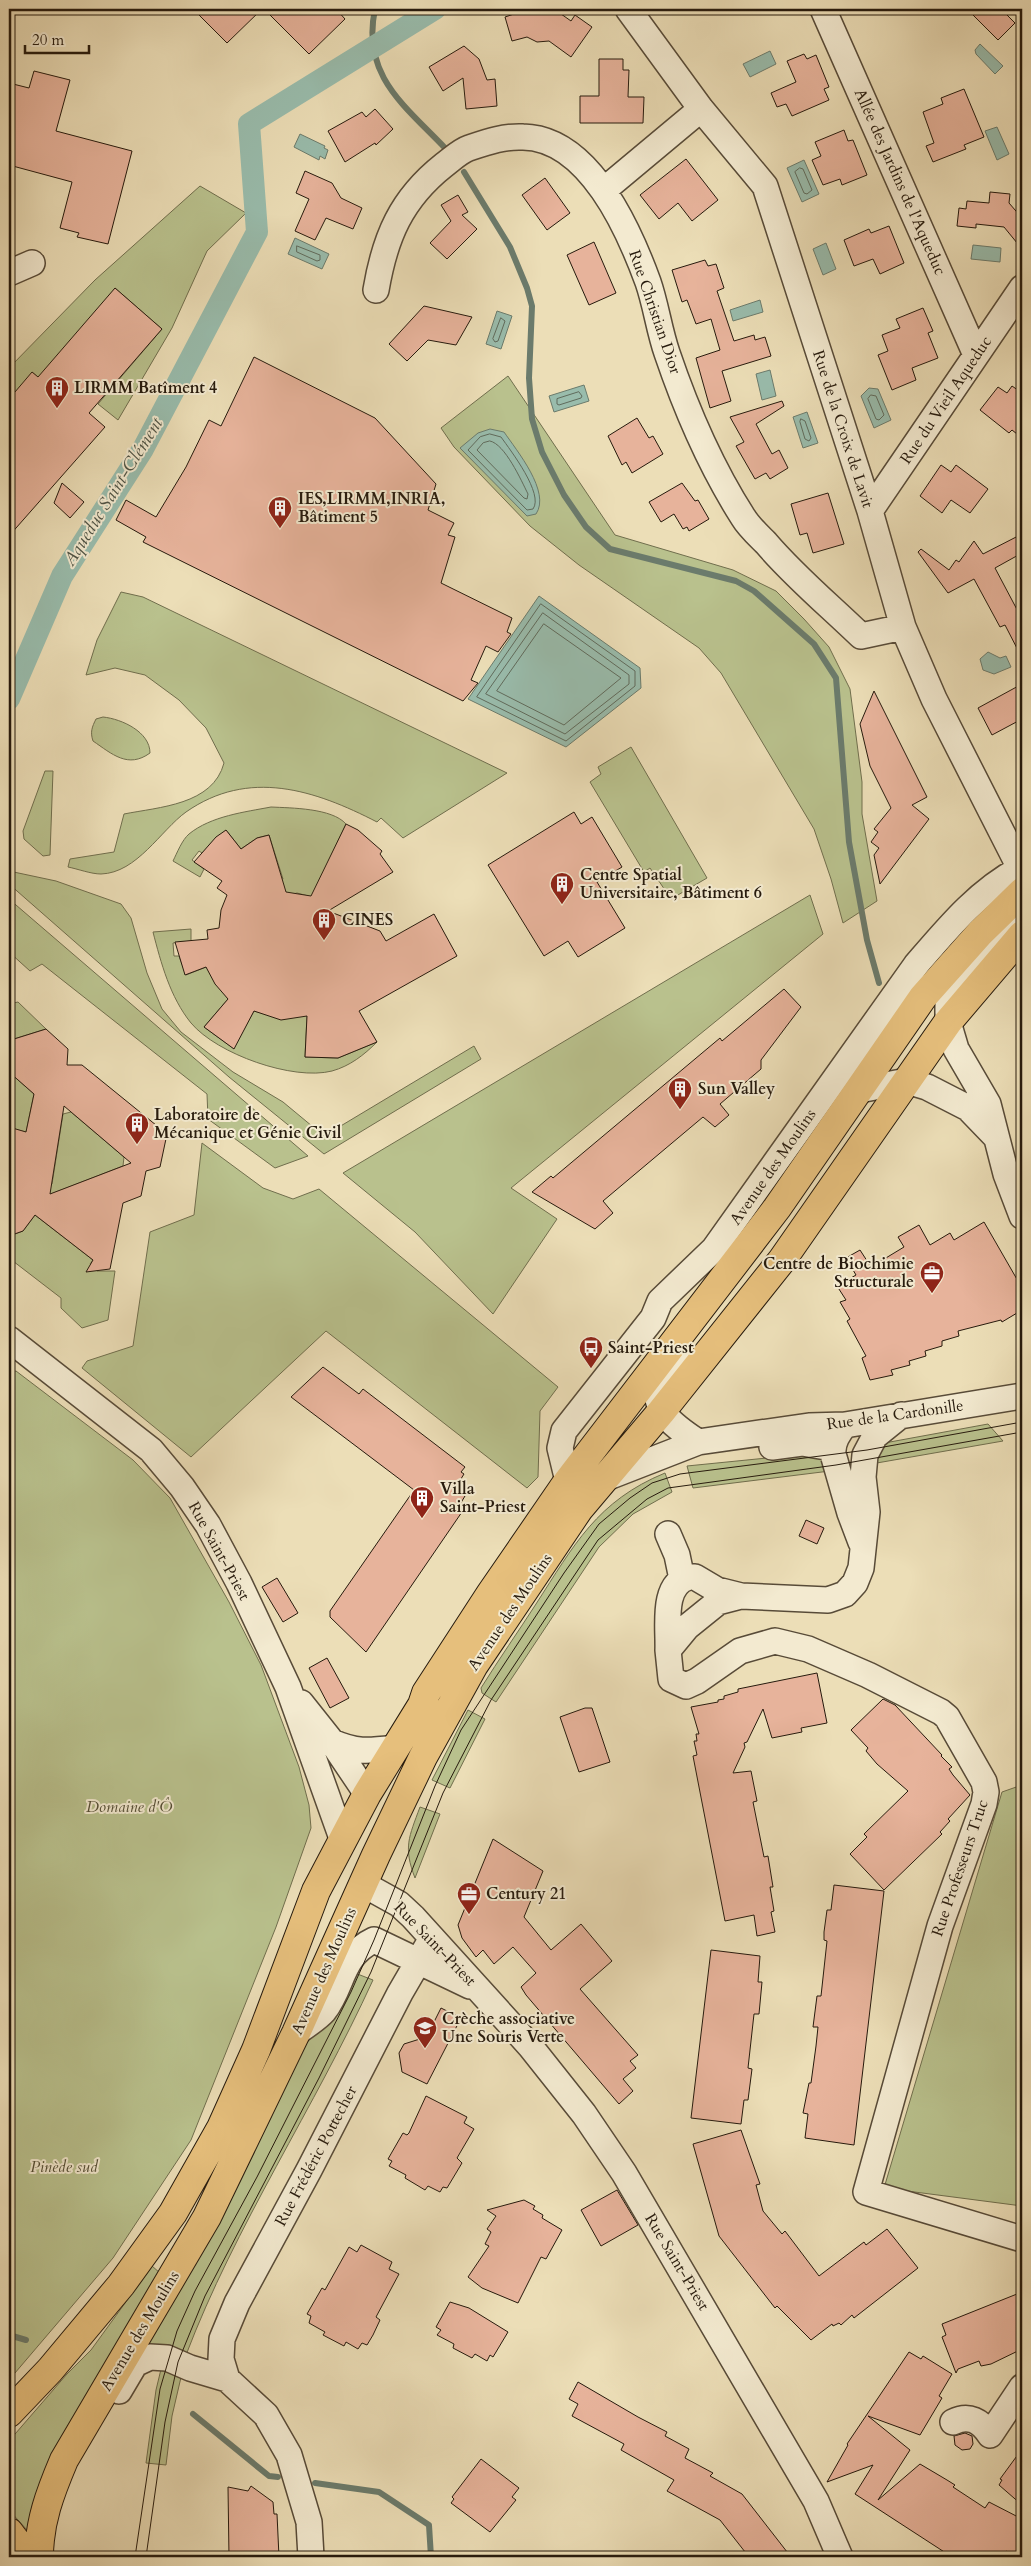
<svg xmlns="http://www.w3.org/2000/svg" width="1031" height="2566" font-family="Cardo,serif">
<rect width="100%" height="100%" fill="#ecdeb7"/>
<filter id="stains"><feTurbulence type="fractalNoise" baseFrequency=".004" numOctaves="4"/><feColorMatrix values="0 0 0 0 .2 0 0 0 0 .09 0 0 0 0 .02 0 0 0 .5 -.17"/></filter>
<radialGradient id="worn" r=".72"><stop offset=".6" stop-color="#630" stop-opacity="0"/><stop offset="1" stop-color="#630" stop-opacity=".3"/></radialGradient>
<path fill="#b9c18d" stroke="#706e4d" d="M200 186 246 213 207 251 172 328 118 420 98 404 162 329 115 288 57 393 32 372 18 436 9 428V368L95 280Z
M508 376 615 535 733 570 776 591 804 619 829 647 850 689 862 782V814L877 901 843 923 831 879 814 829 721 673 699 648 579 565 530 526 454 447 441 428Z
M121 592 143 597 507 773 403 838 381 818 377 822C315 790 249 768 186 812 161 830 137 873 101 874 91 874 78 869 68 867L70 859 114 852 124 814C159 807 213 805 224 763L206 728 179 700 145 675 115 668 86 675 97 640Z
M103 717C122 719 150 732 150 753 128 769 112 754 93 741 90 732 92 727 96 719Z
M631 747 707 878 671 899 650 868 644 872 590 782 601 774 598 767Z
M45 771H53L50 855 43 856 24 839 23 831Z
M271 807C291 808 332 808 346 824L312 897 297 893 282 897 275 882 283 879 269 835 257 838 241 849 226 830 202 853 199 851 192 860 204 869 200 877 173 861C177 853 182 840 189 834 211 816 245 812 271 807Z
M9 871 56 881 121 904 131 918 147 973 162 1009 181 1032 233 1072 283 1102 324 1136 474 1046 481 1059 324 1154 229 1077 9 884Z
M810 895 823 934 511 1188 557 1219 493 1314 415 1232 343 1173Z
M9 899 308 1156 275 1168 208 1119 207 1094 42 964 30 971 9 952Z
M191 929V941L173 943 174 956H179L186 975 206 967 228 999 204 1027 233 1048 254 1011 283 1019 309 977 305 1057 338 1058 377 1042C364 1055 350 1066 332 1071 293 1081 217 1054 191 1023 170 997 161 963 153 932Z
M18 1002 46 1029 14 1039 9 1072 34 1094 26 1132 14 1129 9 1131V1004Z
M71 1112 124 1157 123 1166 38 1199 39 1189 52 1184 63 1114Z
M202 1143 263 1188 293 1199 319 1189 558 1387 540 1411 538 1477 527 1488 326 1331 191 1457 82 1368 87 1361 133 1346 150 1232 194 1215Z
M35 1215 93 1260 90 1264 97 1271H115L108 1320 82 1328 61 1308V1298L9 1258V1236L23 1231Z
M16 1371 133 1460 170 1498 229 1602 261 1665 299 1767 309 1805 311 1828 276 1927 191 2140 113 2258 9 2380V1372Z
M988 1424 1003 1441 871 1464 879 1444Z
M817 1453 830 1471 693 1488 687 1466Z
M665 1473 672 1492 633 1514 599 1547 496 1702 482 1693 481 1688C499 1659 518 1632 536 1604 574 1545 597 1501 665 1473Z
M468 1710 485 1719 450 1788 432 1780Z
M1022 1785V2206L884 2188 1002 1792Z
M420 1807 440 1814 415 1878C403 1847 409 1837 420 1807Z
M347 1970 373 1980C315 2107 235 2226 186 2355L152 2346 147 2340 298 2056 325 2016Z
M152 2266 160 2273 38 2492 27 2530 9 2510V2441L67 2374 91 2350Z
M162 2365 182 2373 172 2416 166 2465 146 2463 156 2390Z"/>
<path fill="#99bcac" stroke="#6b7b6c" d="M980 44 1003 66 995 74 976 54 975 50Z
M770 51 776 64 750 77 743 64Z
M997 127 1009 154 997 160 985 131Z
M300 134 325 146 324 148 328 150 325 159 320 156 319 160 294 147Z
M804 160 819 194 802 202 787 168Z
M295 238 329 254 322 269 288 254Z
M826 243 836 269 823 275 813 249Z
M973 245 1001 248 1000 262 971 259Z
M760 300 763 312 733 321 730 310Z
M497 311 512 316 501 349 486 344Z
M770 370 776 396 762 400 756 374Z
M584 385 589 401 554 412 549 396Z
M869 388 878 389 891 420 874 428 861 396Z
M807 412 818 443 803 448 793 417Z
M490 429 504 432C517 451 551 492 536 514L527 516 460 448 478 433Z
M539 596 640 668 641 688 566 747 468 699Z
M988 652 1000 658 1006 656 1011 667 994 674 983 670 980 659Z"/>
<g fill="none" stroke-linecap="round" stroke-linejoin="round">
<path stroke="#606b5c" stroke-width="1" d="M800 168 803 169 812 190 807 194 804 193 795 172Z
M297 246 320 255V260L317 261 297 252Z
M501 318 505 321 498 341 495 342 493 339Z
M579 392 582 396 581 398 559 405 557 404V399Z
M871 395 876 396 884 415 879 420 876 419 868 399Z
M801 419 805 421 811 438 809 441 805 439 800 422Z
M490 434 501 437C511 451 544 494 533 509L527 510 468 450 480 437Z
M490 441C505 444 521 480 528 494L527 499 524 498 477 450 483 443Z
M541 604 635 671V686L566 741 477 697Z
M543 613 629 675V684L565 734 486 694Z
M544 624 621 678 564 725 497 691Z"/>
<path stroke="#6b7b6c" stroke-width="6" d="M375 9C361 75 404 105 445 148
M464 172 510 247 527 288 532 306 529 378 532 419 542 452 564 495 586 527 610 549 736 581 754 591 814 644 836 678 849 842 867 940 879 983
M9 2335 26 2340
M193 2414 269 2476 278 2477
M315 2483 379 2492 429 2525 431 2557"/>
<path stroke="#99bcac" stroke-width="22" d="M9 699 62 576 143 449 257 232 249 124 435 9"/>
</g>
<path fill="#e7b39b" stroke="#261a0d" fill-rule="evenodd" d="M193 9H262L227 43Z
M264 9H336L345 19 309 54Z
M529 9H554L571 21 575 15 592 27 571 57 549 41 537 42 527 37 512 41 505 17Z
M967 9H1001L1015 23 998 40Z
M464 46 479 59 487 80 495 79 497 106 466 109 463 78 443 91 429 67Z
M804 54 807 59 816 55 829 87 824 89 829 100 792 116 786 104 777 107 771 93 796 82 787 61Z
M599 59H623V70H629L628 97H644L643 123H580V96H599Z
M34 71 70 80 56 131 132 151 108 244 77 237 79 233 60 228 72 182 9 165 13 147 9 146V100L13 84 29 88Z
M964 89 984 137 964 145 966 149 933 162 926 146 934 143 923 112 943 104 941 98Z
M375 109 393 129 376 145 375 143 345 162 328 131 362 112 366 117Z
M844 130 848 141 853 140 867 175 842 185 840 179 823 185 812 160 821 156 815 142Z
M686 159 718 200 692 221 678 203 659 219 640 195Z
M305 171 332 183 341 198 362 208 353 229 326 218 315 240 295 231 309 199 296 193Z
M545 178 570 213 547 230 522 195Z
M990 192 1010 194 1009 203 1022 218V249L1004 227 976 224V228L957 226 959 208 966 209 967 201 989 203Z
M458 195 468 212 462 215 477 229 447 259 430 243 451 221 441 205Z
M889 226 904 263 880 274 873 259 854 266 844 240 869 229 871 233Z
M594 242 616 293 589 305 567 255Z
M705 260 708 266 716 264 724 288 717 291 734 341 754 335 755 340 765 337 771 356 722 371 731 401 710 408 696 358 720 350 711 319 696 324 687 300 682 302 672 270Z
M115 288 162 329 89 413 105 427 9 536V399L32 372 38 377Z
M424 306 472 317 456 345 428 340 407 361 389 344Z
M923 308 933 331 928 333 938 358 912 368 916 380 892 390 878 355 888 351 882 335 900 328 896 319Z
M254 357 375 418 436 484 428 510 454 523 448 535 455 537 441 583 512 618 507 632 511 634 498 652 486 646 471 680 478 683 463 701 143 542 146 537 116 520 126 500 156 517 186 467 209 420 221 426Z
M1012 386 1022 393V438L1012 430 1009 433 980 410 998 387 1007 393Z
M782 401 784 406 756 424 772 454 779 450 788 468 770 479 766 473 755 479 736 446 744 442 730 417Z
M637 418 649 438 653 436 663 454 632 473 626 462 622 465 608 436Z
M941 465 951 472 956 465 988 489 970 513 951 500 942 513 920 496Z
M62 483 84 502 70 518 54 503Z
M682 483 695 501 698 500 709 519 689 531 687 527 683 529 674 514 661 522 649 502Z
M828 493 844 544 813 553 807 533 800 535 791 504Z
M1022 534V553L995 568 1022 619V658L1005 625 1000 627 974 579 948 593 918 552 921 549 949 570 956 560 959 562 974 541 983 554Z
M1022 684V719L992 735 978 708Z
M874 691 927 797 912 805 929 819 880 884 874 855 879 848 871 842 878 832 874 829 891 808 870 766 860 724Z
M574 812 581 824 592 817 622 867 597 882 625 928 578 957 568 941 544 956 488 865Z
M346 824 358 830 382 851 380 854 393 872 328 911 380 931 386 941 434 914 457 956 359 1011 377 1042 338 1058 305 1057 307 1016 281 1020 254 1011 234 1049 204 1027 228 999 215 984 206 967 185 975 175 942 208 939 207 930 219 928 221 910 227 895 217 888 222 881 194 862 216 837 226 830 241 849 257 838 269 835 286 892 311 896Z
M784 989 801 1007 761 1060V1069L720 1104 729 1115 715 1127 703 1117 603 1201 613 1213 595 1229 532 1192 551 1176 553 1178 720 1038 722 1041Z
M46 1029 68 1049 67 1065H82L167 1134 160 1167 146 1171 141 1196 123 1203 110 1269 86 1272 93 1260 35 1215 23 1231 9 1236V1127L26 1132 34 1094 9 1072 14 1039ZM64 1106 131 1163 50 1194Z
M984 1222 1022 1288V1310L1002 1322 1001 1320 958 1331 959 1336 942 1341V1346L925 1351 926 1356 909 1361 910 1365 891 1370 893 1375 870 1380 862 1358 866 1356 847 1321 850 1319 840 1302 846 1300 837 1286 856 1275 846 1258 860 1250 871 1267 904 1247 898 1237 919 1225 930 1245 950 1233 954 1240Z
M323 1367 359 1394 363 1389 465 1467 461 1472 464 1474 454 1490 465 1496 459 1506 464 1509 366 1652 330 1617V1611L414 1490 291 1397Z
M806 1520 824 1528 817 1544 799 1536Z
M277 1578 298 1613 283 1622 262 1587Z
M327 1658 349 1698 330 1708 309 1668Z
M817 1673 827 1723 801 1728 802 1732 772 1738 763 1709 747 1742 744 1743 745 1747 733 1773 751 1771 757 1801 753 1802 764 1857 768 1856 773 1887H770L774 1911 771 1912 775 1932 757 1936 754 1915 725 1921 693 1756 697 1755 694 1741H697L696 1734H699L691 1707 718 1702V1700L724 1699V1696L738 1692V1689Z
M883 1699 895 1705 942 1755 941 1756 952 1767 949 1769 953 1775 970 1795 948 1819 950 1821 940 1832 942 1834 884 1890 850 1854 867 1837 864 1834 908 1791 877 1764 866 1751 868 1748 851 1730Z
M585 1708H592L610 1762 579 1772 560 1717Z
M493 1839 543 1871 524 1917 551 1950 581 1924 612 1961 580 1989 638 2055 630 2061 636 2068 623 2079 633 2091 619 2104 526 1995 521 1987 536 1973 513 1947 494 1964 483 1950 476 1957 462 1938 458 1925Z
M834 1885 884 1891 854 2145 805 2138 808 2114 803 2113 809 2083H811L816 2046 818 2027H813L817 1996H821L827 1941 824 1940V1932L827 1910H831Z
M711 1950 760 1956 758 1982H762L759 2014H754L748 2068 752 2069 748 2100H744L741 2124 691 2118Z
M441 2008 461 2018 427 2084 402 2072 399 2053 404 2044 423 2038 429 2027 431 2028Z
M426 2096 467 2117 464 2123 474 2129 457 2158 462 2163 447 2188 443 2187 440 2192 428 2186 425 2190 405 2178 406 2175 389 2166 392 2161 388 2159 403 2133 407 2135 409 2133Z
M741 2130 760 2184 756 2185 763 2211 782 2234 785 2231 819 2276 864 2242 866 2245 887 2229 918 2268 854 2318 852 2315 841 2325 839 2323 833 2326 832 2324 811 2340 777 2306 775 2308 719 2236 693 2144Z
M617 2190 638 2225 601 2246 581 2210Z
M524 2200 535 2206 533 2209 543 2215 542 2218 562 2230 546 2259 541 2257 518 2303 482 2288 468 2277 489 2246 485 2244 491 2232 487 2229 496 2216 487 2210Z
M361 2245 392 2262 389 2269 399 2274 376 2317 380 2320 373 2335 367 2345 362 2343 358 2349 346 2342 344 2346 323 2335 325 2332 309 2323 311 2316 307 2314 322 2288 325 2290 349 2247 357 2252Z
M1022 2292V2349L991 2364 981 2366 979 2361 958 2369 956 2373 942 2337 946 2335 942 2324Z
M450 2302 469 2308 508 2332 493 2357 490 2355 487 2361 475 2354 472 2358 453 2348 454 2344 437 2335 441 2330 436 2327Z
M909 2352 921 2359 923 2356 952 2374 939 2396 942 2398 920 2435 868 2416 910 2450 878 2500 920 2464 947 2480 955 2485 953 2487 985 2508 989 2502 1022 2519V2557H1016L1006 2551 1002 2557H952L855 2494 873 2465 827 2482 848 2445 847 2444Z
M578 2382 638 2417 667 2432 665 2436 689 2449 685 2458 713 2473 710 2476 742 2494 791 2557H749L720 2520 667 2491 674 2480 621 2450 624 2444 572 2416 578 2404 569 2399Z
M965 2433 972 2436 973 2444 970 2449 962 2450 955 2445 954 2436Z
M1022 2449V2505L999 2485 1002 2480 1000 2479Z
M481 2459 519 2488 512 2497 516 2500 490 2532 451 2503 454 2499 452 2497Z
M251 2486 273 2502 274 2514H277L279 2557H229L228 2487 248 2491Z"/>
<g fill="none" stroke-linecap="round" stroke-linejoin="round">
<g stroke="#584b38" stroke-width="28">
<path id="minor" d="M628 9 701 109 765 186 870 511 903 627 934 699 1022 872
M823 9 976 355
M604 190 701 109
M9 273 32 263
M376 290C385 237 401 199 444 165 452 159 460 151 469 148 487 142 504 136 523 137 589 138 629 230 648 282 656 305 659 330 667 353 686 409 711 467 743 517 749 527 758 535 766 543 795 577 829 605 861 636L903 627
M870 511 1022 288
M1022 909 948 994V1022L956 1049 988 1104 1006 1174 1022 1216
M859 1090 907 1081 927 1087 968 1108 995 1136
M9 1339 151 1450 182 1487 208 1525 239 1583 288 1687 343 1841
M681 1355C675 1363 667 1371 662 1380 647 1409 677 1428 698 1442
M845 1425C838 1433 832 1443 833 1454L850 1513 861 1542
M772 1447 802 1443 832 1448
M603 1479 698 1442 809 1426 845 1425 1022 1396
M568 1481 560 1448 564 1431 653 1318 660 1301 714 1249 916 965C947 929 978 891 1020 869
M668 1534 677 1555 682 1579
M689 1577H695L717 1590 741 1596 718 1602 687 1627 668 1650C669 1627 661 1584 689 1577Z
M741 1596 828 1600 845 1594 855 1583 861 1568 867 1512 863 1477 865 1455 875 1436 901 1415
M668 1650 671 1679 686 1686 697 1681 740 1651 775 1641 808 1649 868 1675 941 1712 947 1717 984 1782 986 1792 984 1804 940 1926 866 2192 1022 2239
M301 1703 332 1742 367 1794
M332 1742C357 1753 369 1751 396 1748
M363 1884 399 1904 413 1917 530 2046 584 2114 624 2173 816 2501 840 2557
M296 2033C305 2026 317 2019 324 2011 344 1985 340 1956 374 1940L470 1986
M227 2379 221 2359 222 2339 237 2303 309 2170 400 1993 432 1938
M119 2391 135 2364 150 2357 167 2358 190 2368 227 2379 266 2415 289 2455 309 2522 311 2557
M953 2422C969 2414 981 2421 990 2435L1022 2387"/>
</g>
<g stroke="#261a0d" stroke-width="30">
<path id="primary" d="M9 2413 50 2370 121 2285 173 2213 221 2128 256 2050 316 1891 367 1794 422 1705 426 1693 491 1593 568 1481 777 1208 923 997 980 933 1022 892
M9 2532 28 2557
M39 2557C39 2522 50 2493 64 2460L207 2217 296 2033 376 1855 423 1757 474 1665 579 1509 661 1412 782 1260 948 1022 1022 935"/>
</g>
<use href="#minor" stroke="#f3ead0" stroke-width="25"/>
<use href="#primary" stroke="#e6bf7c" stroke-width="28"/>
<path stroke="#261a0d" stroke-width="1" d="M135 2557 160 2389 177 2331 195 2291 257 2177 351 1992 374 1940 435 1786 461 1730 564 1573 599 1524 630 1498 652 1483 680 1474 867 1450 1022 1422
M146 2557 165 2422 178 2362 205 2296 319 2078 371 1972 443 1793 491 1700 598 1540 647 1499 668 1488 836 1465 1022 1432"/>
</g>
<defs>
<g id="building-pin" transform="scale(1.25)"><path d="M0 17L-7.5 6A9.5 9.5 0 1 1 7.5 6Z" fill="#8f2418" stroke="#f3ead0"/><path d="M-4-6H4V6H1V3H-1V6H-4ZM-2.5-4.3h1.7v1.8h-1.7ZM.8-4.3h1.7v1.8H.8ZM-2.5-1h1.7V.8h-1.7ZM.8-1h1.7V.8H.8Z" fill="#fff"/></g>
<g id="office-pin" transform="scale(1.25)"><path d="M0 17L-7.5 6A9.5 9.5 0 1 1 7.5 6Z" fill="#8f2418" stroke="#f3ead0"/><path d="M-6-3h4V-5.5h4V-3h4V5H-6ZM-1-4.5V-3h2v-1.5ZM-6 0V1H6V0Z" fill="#fff"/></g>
<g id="bus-pin" transform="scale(1.25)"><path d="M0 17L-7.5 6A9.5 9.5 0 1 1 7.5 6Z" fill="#8f2418" stroke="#f3ead0"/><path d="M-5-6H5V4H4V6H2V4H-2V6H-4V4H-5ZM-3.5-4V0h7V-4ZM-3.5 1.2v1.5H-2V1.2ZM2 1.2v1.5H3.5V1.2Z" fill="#fff"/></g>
<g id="school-pin" transform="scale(1.25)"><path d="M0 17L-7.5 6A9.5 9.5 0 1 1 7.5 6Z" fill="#8f2418" stroke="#f3ead0"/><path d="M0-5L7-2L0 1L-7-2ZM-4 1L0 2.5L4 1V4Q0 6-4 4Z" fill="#fff"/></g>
</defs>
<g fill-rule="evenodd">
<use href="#building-pin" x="57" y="388"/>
<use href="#building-pin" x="280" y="508"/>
<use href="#building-pin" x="562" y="884"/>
<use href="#building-pin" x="324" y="920"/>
<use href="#building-pin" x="680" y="1089"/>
<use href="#building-pin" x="137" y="1124"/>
<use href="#office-pin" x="932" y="1273"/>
<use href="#bus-pin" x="591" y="1348"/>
<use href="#building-pin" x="422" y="1498"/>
<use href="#office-pin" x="469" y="1894"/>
<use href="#school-pin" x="425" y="2028"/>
</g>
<g text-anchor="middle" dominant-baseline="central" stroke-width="4" stroke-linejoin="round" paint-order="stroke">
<g font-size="16" fill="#261a0d" stroke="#f3ead0">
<text transform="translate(900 182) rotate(66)">Allée des Jardins de l'Aqueduc</text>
<text transform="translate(655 312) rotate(71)">Rue Christian Dior</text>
<text transform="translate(946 400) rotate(-56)">Rue du Vieil Aqueduc</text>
<text transform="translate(843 429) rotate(72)">Rue de la Croix de Lavit</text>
<text transform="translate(773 1167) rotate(-55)">Avenue des Moulins</text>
<text transform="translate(895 1415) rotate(-8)">Rue de la Cardonille</text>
<text transform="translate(219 1551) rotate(61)">Rue Saint-Priest</text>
<text transform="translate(510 1612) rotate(-56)">Avenue des Moulins</text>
<text transform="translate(960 1868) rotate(-71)">Rue Professeurs Truc</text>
<text transform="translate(435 1944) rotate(46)">Rue Saint-Priest</text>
<text transform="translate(324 1971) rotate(-66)">Avenue des Moulins</text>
<text transform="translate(316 2156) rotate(-62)">Rue Frédéric Pottecher</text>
<text transform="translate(677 2262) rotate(59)">Rue Saint-Priest</text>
<text transform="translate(140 2331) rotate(-59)">Avenue des Moulins</text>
</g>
<g font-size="16" font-weight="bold" fill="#261a0d" stroke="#f3ead0" text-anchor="start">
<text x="74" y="388">LIRMM Batîment 4</text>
<text x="298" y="499">IES,LIRMM,INRIA,<tspan x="298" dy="18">Bâtiment 5</tspan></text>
<text x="580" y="875">Centre Spatial<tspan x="580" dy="18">Universitaire, Bâtiment 6</tspan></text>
<text x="342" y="920">CINES</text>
<text x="698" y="1089">Sun Valley</text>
<text x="154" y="1115">Laboratoire de<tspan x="154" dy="18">Mécanique et Génie Civil</tspan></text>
<text x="914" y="1264" text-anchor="end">Centre de Biochimie<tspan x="914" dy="18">Structurale</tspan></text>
<text x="608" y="1348">Saint-Priest</text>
<text x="440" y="1489">Villa<tspan x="440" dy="18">Saint-Priest</tspan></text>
<text x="486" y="1894">Century 21</text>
<text x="442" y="2019">Crèche associative<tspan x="442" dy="18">Une Souris Verte</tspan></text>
</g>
<g font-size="16" font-style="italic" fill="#524c33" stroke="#f3ead0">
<text x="129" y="1807">Domaine d'Ô</text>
<text x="64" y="2167">Pinède sud</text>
</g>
<g font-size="18" font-style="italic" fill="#4e5345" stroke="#f3ead0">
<text transform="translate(113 492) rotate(-58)">Aqueduc Saint-Clément</text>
</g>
</g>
<rect width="1031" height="2566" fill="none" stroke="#ecdeb7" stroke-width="30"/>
<rect x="10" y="10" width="1011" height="2546" fill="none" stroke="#261a0d" stroke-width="2.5"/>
<rect x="15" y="15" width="1001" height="2536" fill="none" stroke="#261a0d"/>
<path d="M25 45v8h64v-8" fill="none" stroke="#261a0d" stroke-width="2.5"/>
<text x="32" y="45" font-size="15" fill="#261a0d" stroke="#f3ead0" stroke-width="4" paint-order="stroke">20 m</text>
<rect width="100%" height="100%" filter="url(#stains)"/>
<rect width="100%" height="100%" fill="url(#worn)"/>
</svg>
